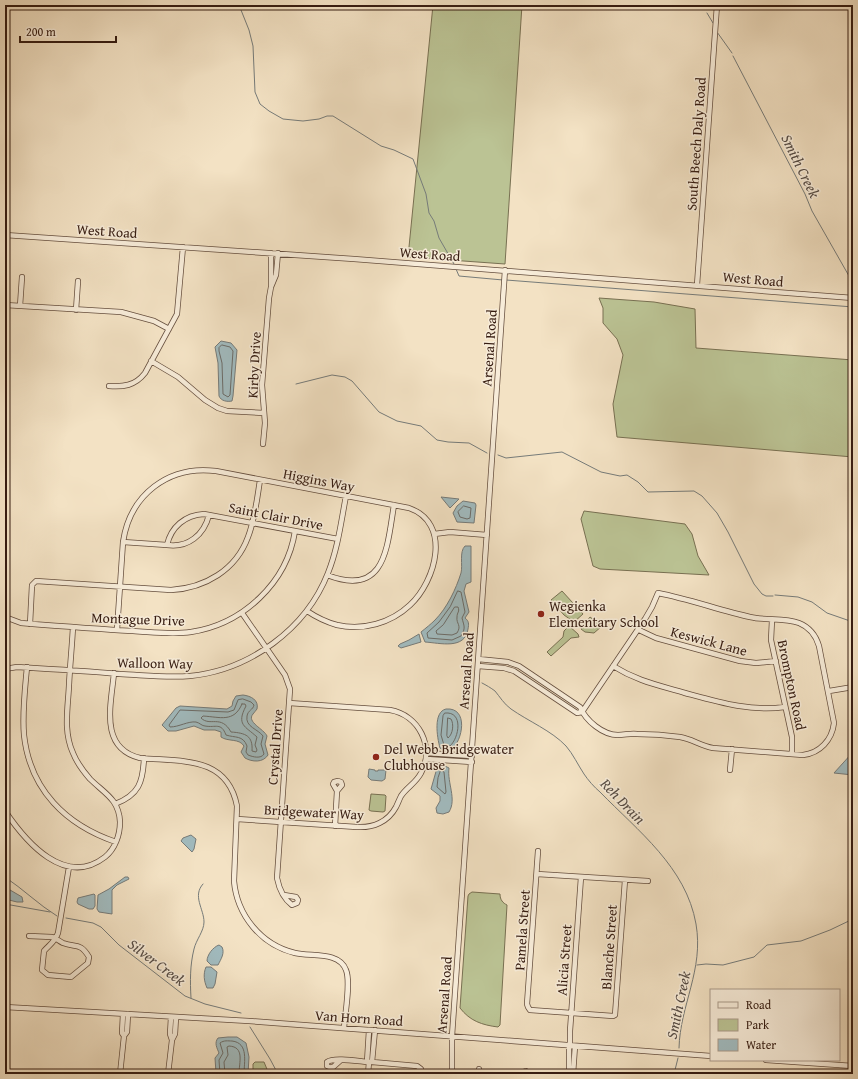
<svg xmlns="http://www.w3.org/2000/svg" width="858" height="1079" font-family="'Gentium Book Plus',serif">
<rect width="100%" height="100%" fill="#f3e2c4"/>
<filter id="stains"><feTurbulence type="fractalNoise" baseFrequency=".005" numOctaves="4"/><feColorMatrix values="0 0 0 0 .2 0 0 0 0 .09 0 0 0 0 .02 0 0 0 .5 -.17"/></filter>
<radialGradient id="worn" r=".72"><stop offset=".6" stop-color="#630" stop-opacity="0"/><stop offset="1" stop-color="#630" stop-opacity=".3"/></radialGradient>
<path fill="#bbc394" stroke="#787052" d="M433 5H522L505 264 408 257Z
M599 298 654 302 695 309 696 348 853 360V457L617 437 613 404 623 355 617 339 603 323V308Z
M584 511 685 524 692 534 698 556 709 575 600 569 593 566 581 519Z
M562 591 583 614 574 622 564 615 551 600Z
M590 617 602 626 594 633 585 632 581 629Z
M569 626 578 634 579 637 571 638 551 656 547 652 563 637 564 631Z
M371 794 385 795 386 796 385 811 383 812 371 811 369 810Z
M472 892 500 894C500 900 503 903 507 905L500 1025 498 1027C482 1025 470 1021 460 1008L468 896 469 894Z
M255 1062H264L269 1074H253V1064Z"/>
<path fill="#a1bbbf" stroke="#767b79" d="M221 341 231 343 237 350 233 396 232 401C227 402 221 401 219 396L218 363 215 347Z
M441 497 459 499 450 508Z
M463 501 475 503 476 505 474 523 457 522 453 513 457 506Z
M465 546H471V582L466 584 464 591 469 612 465 618C469 621 469 624 468 629 465 650 440 643 425 642L421 632C426 628 431 624 435 620 447 608 456 589 461 573 463 565 459 552 465 546Z
M419 634 421 642 401 648 398 646 400 644 409 640Z
M243 695C251 696 259 700 257 709 256 711 254 712 253 714 246 722 264 729 267 736L265 744 268 755C263 763 252 762 245 758L241 752 244 746C239 738 228 742 221 737V732L215 730H204L194 726 176 731H168L162 725 176 708 180 706 227 709 232 706 233 701 236 696Z
M446 709C469 707 463 741 451 750H443L440 748C437 737 433 712 446 709Z
M853 752V775L834 773Z
M441 765 445 766 449 768C447 783 457 799 449 812L443 814 437 813 436 808 440 801V796L431 789 437 768Z
M369 769 375 770V771H378V770H386L385 779 382 781 371 780 368 777Z
M191 835 196 839 194 849 192 852 181 841 183 838Z
M125 877H128L129 879 117 885 112 890V914L99 912 97 909 98 895 109 889Z
M5 887 22 897 23 902H17L5 899Z
M94 894 95 895V906L93 909H89L78 904 77 902 78 898Z
M219 945 222 947C225 953 221 959 218 965H211L207 961C207 955 213 947 219 945Z
M206 967H211L217 972 215 984 213 988H207C204 981 203 974 206 967Z
M228 1037H237L246 1043 249 1057 248 1074H217L216 1073 215 1058 219 1053C217 1048 214 1043 218 1038Z"/>
<g fill="none" stroke-linecap="round" stroke-linejoin="round">
<path stroke="#6c6c68" stroke-width="1" d="M222 345 230 347 233 351 230 395 228 397 223 394 222 363 219 351V348Z
M464 506 471 508 470 518 467 519 460 517 458 512Z
M458 591 461 592 465 612 462 618C464 626 466 628 461 636L452 640 428 638 427 633 439 622 450 607Z
M455 607H458C460 612 457 612 457 617 456 624 462 625 457 633L452 635 437 634 436 631 443 625Z
M243 699 251 702 254 705C253 710 248 710 247 716 245 727 258 729 263 736L261 744 264 754C261 759 253 757 248 755L246 752 247 746C243 735 235 738 226 735 221 722 216 728 205 726 202 726 200 723 196 722 188 721 179 727 170 727L169 725 180 710 228 712 234 710 238 700Z
M242 704H245L246 706C236 725 245 726 257 737L255 745 257 750 256 752 252 751C253 736 246 733 231 732 221 714 210 727 201 718L203 716C220 717 234 723 242 704Z
M445 713C464 711 459 738 450 746L444 745 441 735 443 716Z
M448 718 451 719C454 724 453 734 448 738L447 736Z
M441 770 444 772 446 792 445 794 437 787 438 778Z
M220 1074 219 1060 223 1053 220 1043C224 1040 228 1041 232 1041 249 1043 244 1062 244 1074
M225 1074 224 1062 228 1055 227 1047 229 1046C245 1047 239 1062 239 1074"/>
<path stroke="#767b79" stroke-width="1" d="M239 5 249 30 253 46 255 92 260 104 269 111 283 119 303 121 319 119 327 116H333L381 146 394 150 413 159 426 194 429 213 434 221 439 238 454 264
M703 5 704 8
M707 13 713 23
M717 32 732 53
M733 56 805 194 812 211 853 283
M456 269 459 276 503 280
M506 280 853 307
M296 384 332 375 345 377 352 381 379 412 397 421 421 426 437 440 448 442 469 443 487 453
M498 455 506 458 562 452 601 472 620 476 627 475 638 482 648 492 694 491 702 496 717 513 728 532 754 584 762 594 766 596H773
M775 595 798 597 812 602 827 613 853 622
M482 683C486 685 491 688 495 691 500 697 504 704 511 709 528 721 552 731 566 746 573 754 578 765 584 774 588 780 594 787 600 792 638 831 686 867 696 924 704 970 680 1005 679 1048
M5 877C23 889 39 905 57 916
M5 904 50 912
M66 918 93 923 101 927 119 945 185 996 205 1004 241 1013
M697 965 706 964 723 965 754 957 767 945 801 941 830 930 853 919
M191 998C190 981 190 965 194 949 196 940 204 931 204 922 204 909 192 896 203 884
M250 1027 270 1059 278 1074
M674 1074 678 1058"/>
<g stroke="#654e3e" stroke-width="6">
<path id="minor" d="M5 235 354 259 853 298
M697 285 717 5
M271 286V253
M5 305 121 312 154 321 169 329
M20 306 22 277
M76 310 78 281
M151 361 178 377 205 400 218 408 227 411 264 413
M109 386C123 387 135 386 145 373L177 314 183 247
M263 444 265 423 262 385 269 298 271 287 276 275 278 253
M434 534 450 532 487 535
M123 542 167 545C171 527 185 515 204 514L338 539
M167 545C188 548 204 535 209 515
M327 575C386 598 387 547 394 505
M242 613 285 675 290 689 277 878C279 888 284 899 292 905L297 903 298 900 296 897 284 895
M5 617 21 623C58 626 96 629 133 631 152 632 172 635 191 632 243 624 287 583 295 531
M772 620 771 640 792 737V754
M30 624 32 585 36 581 171 590C205 588 236 570 248 537 255 519 257 499 260 480
M117 630 123 542C130 495 168 465 216 471L409 508C452 523 436 581 410 605 391 623 363 631 337 625 326 622 316 617 307 611
M639 630 656 638 740 661 756 663 776 661
M478 659 508 662 519 666 580 707C586 721 603 735 618 735 625 735 631 733 637 734 651 734 666 735 680 737 692 739 701 746 713 748L803 755C820 753 832 740 834 723L819 646C816 636 809 627 799 623 784 617 766 621 750 617 719 610 689 599 658 593L652 607 645 619 582 712
M478 666 504 668 514 671 577 713 582 712
M613 666C637 681 658 685 685 693 718 702 751 712 785 707
M27 667C25 689 22 713 24 735 30 790 66 825 116 842
M5 669 17 667C52 669 86 671 120 674 143 675 166 678 190 676 250 670 306 629 328 573 338 548 341 522 346 496
M114 673C111 705 99 748 140 758 180 762 227 755 237 806L234 881C237 915 261 945 295 953 311 957 339 951 346 970 351 982 345 1014 344 1028
M829 691 853 687
M427 753 472 756
M426 759 472 762
M730 770 732 749
M115 804C139 795 143 782 144 758
M5 811C26 842 65 888 105 857 115 849 120 835 120 822 119 799 104 793 90 779 83 771 77 763 73 753 63 731 68 708 69 685 70 665 72 646 73 627
M237 819 357 827C373 828 388 822 396 807 398 803 399 800 401 796 407 787 416 783 421 773 435 747 419 715 390 710L289 703
M335 826 337 791 342 785 341 782 338 781 334 782 333 784 337 791
M538 851 527 1004 528 1007 530 1010 613 1016 615 1015 625 880
M537 874 648 881
M29 936 52 937C56 938 59 941 63 943 76 948 80 942 89 957L88 963 71 977 48 975 42 970 44 951C49 945 55 942 58 933L69 867
M5 1007 249 1021 711 1056
M171 1017 170 1034 172 1040
M124 1036 127 1032 128 1014
M570 1045V1031L581 877
M341 1060 332 1068 327 1066V1062C334 1057 357 1061 367 1062H372L417 1066 421 1069V1074
M766 1060 853 1066
M367 1062 369 1030
M372 1062 375 1030
M120 1074 124 1036 122 1033 123 1014
M168 1074 172 1040 175 1034 176 1017
M368 1074 369 1062
M452 1074V1036L463 878 505 270
M478 1074 479 1069
M521 1074 523 1072 526 1071 529 1074
M569 1074V1045
M573 1074 575 1046"/>
</g>
<use href="#minor" stroke="#f7ecd9" stroke-width="4.5"/>
</g>
<g fill="#8f2418" stroke="#f7ecd9" stroke-width="1.5">
<circle cx="541" cy="614" r="4"/>
<circle cx="376" cy="757" r="4"/>
</g>
<g text-anchor="middle" dominant-baseline="central" stroke-width="3" stroke-linejoin="round" paint-order="stroke">
<g font-size="14" fill="#361c11" stroke="#f7ecd9">
<text transform="translate(696 144) rotate(-86)">South Beech Daly Road</text>
<text transform="translate(107 231) rotate(4)">West Road</text>
<text transform="translate(430 254) rotate(4)">West Road</text>
<text transform="translate(753 279) rotate(5)">West Road</text>
<text transform="translate(489 348) rotate(-86)">Arsenal Road</text>
<text transform="translate(254 365) rotate(-87)">Kirby Drive</text>
<text transform="translate(319 480) rotate(11)">Higgins Way</text>
<text transform="translate(276 516) rotate(11)">Saint Clair Drive</text>
<text transform="translate(138 619) rotate(2)">Montague Drive</text>
<text transform="translate(709 641) rotate(15)">Keswick Lane</text>
<text transform="translate(155 663) rotate(1)">Walloon Way</text>
<text transform="translate(466 671) rotate(-86)">Arsenal Road</text>
<text transform="translate(792 685) rotate(78)">Brompton Road</text>
<text transform="translate(275 747) rotate(-86)">Crystal Drive</text>
<text transform="translate(314 812) rotate(3)">Bridgewater Way</text>
<text transform="translate(522 930) rotate(-86)">Pamela Street</text>
<text transform="translate(609 947) rotate(-86)">Blanche Street</text>
<text transform="translate(564 960) rotate(-86)">Alicia Street</text>
<text transform="translate(444 995) rotate(-86)">Arsenal Road</text>
<text transform="translate(359 1018) rotate(4)">Van Horn Road</text>
</g>
<g font-size="14" fill="#361c11" stroke="#f7ecd9" text-anchor="start">
<text x="549" y="606">Wegienka<tspan x="549" dy="16">Elementary School</tspan></text>
<text x="384" y="749">Del Webb Bridgewater<tspan x="384" dy="16">Clubhouse</tspan></text>
</g>
<g font-size="15" font-style="italic" fill="#564c45" stroke="#f7ecd9">
<text transform="translate(801 166) rotate(64)">Smith Creek</text>
<text transform="translate(623 801) rotate(46)">Reh Drain</text>
<text transform="translate(157 962) rotate(37)">Silver Creek</text>
<text transform="translate(678 1005) rotate(-78)">Smith Creek</text>
</g>
</g>
<rect width="858" height="1079" fill="none" stroke="#f3e2c4" stroke-width="20"/>
<rect x="6" y="6" width="846" height="1067" fill="none" stroke="#361c11" stroke-width="2"/>
<rect x="10" y="10" width="838" height="1059" fill="none" stroke="#361c11"/>
<rect x="710" y="989" width="130" height="72" fill="#f7ecd9" stroke="#aa9989"/>
<rect x="718" y="1002" width="20" height="6" fill="#f7ecd9" stroke="#aa9989"/>
<text x="746" y="1009" font-size="12" fill="#361c11">Road</text>
<rect x="718" y="1019" width="20" height="12" fill="#bbc394" stroke="#aa9989"/>
<text x="746" y="1029" font-size="12" fill="#361c11">Park</text>
<rect x="718" y="1039" width="20" height="12" fill="#a1bbbf" stroke="#aa9989"/>
<text x="746" y="1049" font-size="12" fill="#361c11">Water</text>
<path d="M20 36v6h96v-6" fill="none" stroke="#361c11" stroke-width="2"/>
<text x="26" y="36" font-size="12" fill="#361c11" stroke="#f7ecd9" stroke-width="3" paint-order="stroke">200 m</text>
<rect width="100%" height="100%" filter="url(#stains)"/>
<rect width="100%" height="100%" fill="url(#worn)"/>
</svg>
